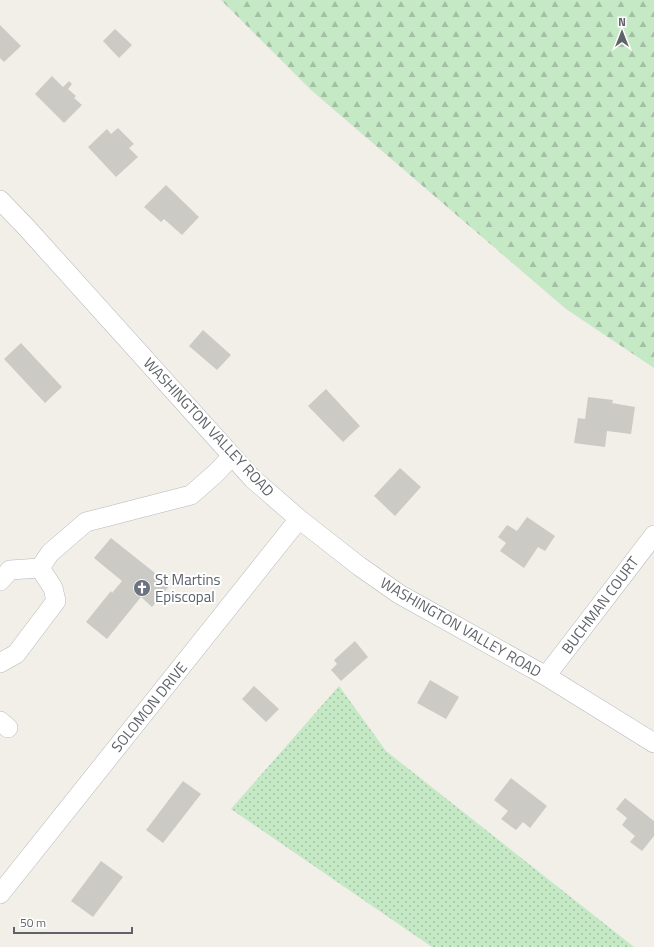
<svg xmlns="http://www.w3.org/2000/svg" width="654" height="947" font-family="'Titillium Web',sans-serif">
<defs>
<pattern id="grass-dots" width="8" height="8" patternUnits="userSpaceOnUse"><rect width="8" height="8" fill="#c5e8c5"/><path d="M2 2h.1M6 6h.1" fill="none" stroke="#a3c0a4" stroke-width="1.8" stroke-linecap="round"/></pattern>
<pattern id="forest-firs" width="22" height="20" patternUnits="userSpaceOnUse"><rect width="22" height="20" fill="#c5e8c5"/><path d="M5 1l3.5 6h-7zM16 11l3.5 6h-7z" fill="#a3c0a4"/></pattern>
</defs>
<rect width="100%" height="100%" fill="#f1efe8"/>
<path fill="url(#grass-dots)" d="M339 686 386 751 634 947H432L231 809Z"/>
<path fill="url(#forest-firs)" d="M221 0H654V368L566 309 311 90Z"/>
<path fill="#cccac5" d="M0 25 21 46 4 62 0 58Z
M115 29 132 45 119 58 103 41Z
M52 76 63 87 69 81 72 84 68 89 76 96 74 98 82 105 64 123 35 94Z
M118 128 134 144 129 148 138 157 116 177 88 147 107 129 111 134Z
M166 185 199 217 182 235 164 219 161 222 144 207Z
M203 330 231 355 217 370 189 346Z
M21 343 62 387 45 403 4 359Z
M326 389 360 426 343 442 308 406Z
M588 397 613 400 612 403 635 407 631 434 607 431 605 447 574 443 578 418 585 419Z
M400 468 421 487 395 516 374 496Z
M527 517 555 536 545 551 538 547 524 568 500 551 506 543 498 537 507 525 517 531Z
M111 538 170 585 152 607 141 597 107 639 86 622 111 591 112 593 122 581 94 558Z
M355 641 368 657 341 681 331 670 337 664 334 660Z
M430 680 459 697 446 719 417 703Z
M254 686 279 709 266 722 242 699Z
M511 778 547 806 530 828 523 822 516 830 501 819 508 811 494 800Z
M183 781 201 794 163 843 146 830Z
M625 798 654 821V836L642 851 630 842 635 836 622 825 627 818 616 809Z
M101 861 123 877 93 917 71 901Z"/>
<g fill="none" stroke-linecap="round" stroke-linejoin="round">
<g stroke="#b5b8bc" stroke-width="20">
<path id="minor" d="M0 200 26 227 253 479 299 519 359 566 399 594 546 676 654 743
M40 568 50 553 86 522 191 495 216 473 232 456
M0 581 10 570 40 568
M0 663 16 654 56 601 53 588 40 568
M546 676 654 535
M0 721 8 728
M0 894 299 519"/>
</g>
<use href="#minor" stroke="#fff" stroke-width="19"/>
</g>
<defs>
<g id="church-disc" transform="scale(0.9)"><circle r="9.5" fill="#6b7280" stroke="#fff"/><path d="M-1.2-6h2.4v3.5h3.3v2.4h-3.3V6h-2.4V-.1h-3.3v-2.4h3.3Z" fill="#fff"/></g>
</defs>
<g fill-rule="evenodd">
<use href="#church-disc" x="142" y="588"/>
</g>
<g text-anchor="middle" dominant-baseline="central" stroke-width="4" stroke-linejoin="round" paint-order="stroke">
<g font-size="15" fill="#5f6368" stroke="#fff">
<text transform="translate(209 427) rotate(47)">WASHINGTON VALLEY ROAD</text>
<text transform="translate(600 605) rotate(-53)">BUCHMAN COURT</text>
<text transform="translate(461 627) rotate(30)">WASHINGTON VALLEY ROAD</text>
<text transform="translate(149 707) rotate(-51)">SOLOMON DRIVE</text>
</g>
<g font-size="15" fill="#5b616d" stroke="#fff" text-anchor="start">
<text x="155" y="579">St Martins<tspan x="155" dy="17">Episcopal</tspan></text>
</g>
</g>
<g transform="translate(622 32)" stroke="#ffffff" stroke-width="3" paint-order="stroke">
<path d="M0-3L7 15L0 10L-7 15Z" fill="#5f6368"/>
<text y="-6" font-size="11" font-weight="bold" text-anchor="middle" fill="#5f6368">N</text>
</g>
<path d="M14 927v6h118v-6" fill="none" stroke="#5f6368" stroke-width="2"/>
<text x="20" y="927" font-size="12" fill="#5f6368" stroke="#ffffff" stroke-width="3" paint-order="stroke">50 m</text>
</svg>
